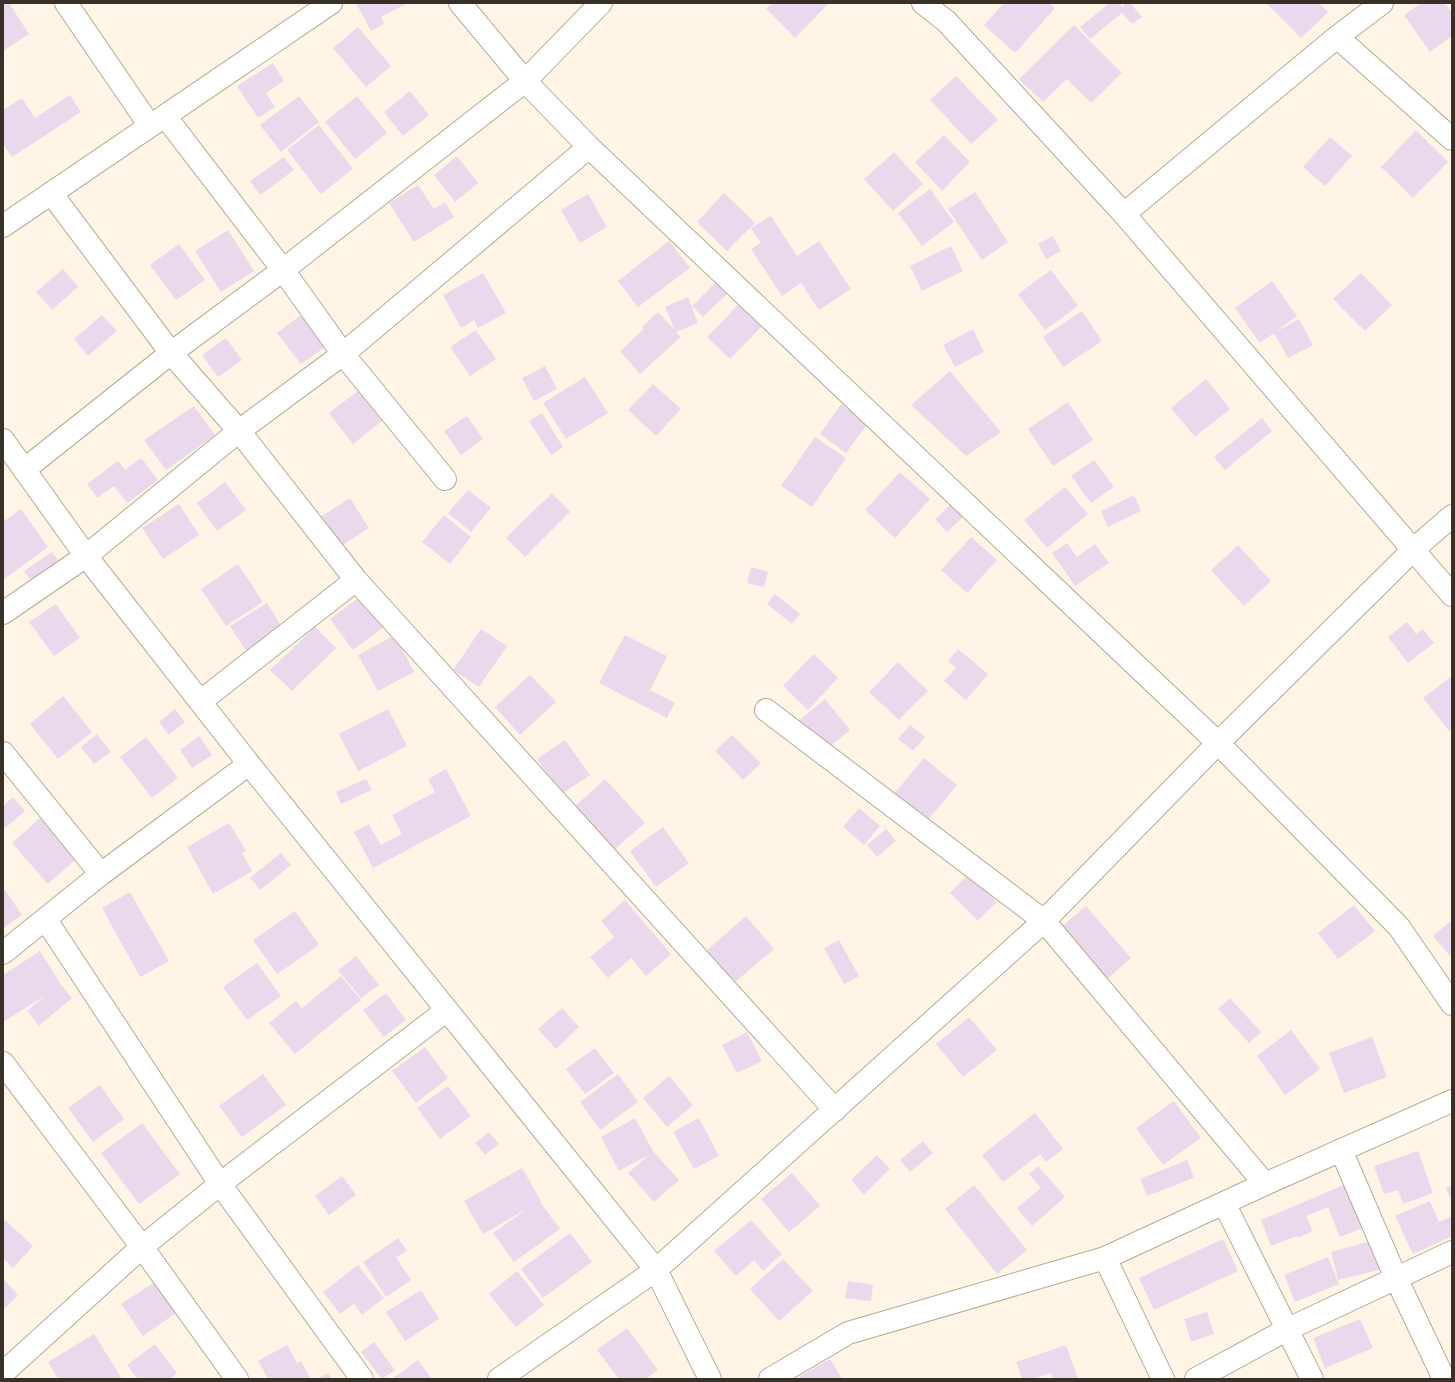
<svg xmlns="http://www.w3.org/2000/svg" width="1455" height="1382" font-family="Barlow,sans-serif">
<rect width="100%" height="100%" fill="#fef5e7"/>
<path fill="#ead8ed" d="M3 3H9L29 34 3 51Z
M356 3H408L381 17 384 24 371 31Z
M772 3H827L828 4 795 38 766 9Z
M1004 3H1049L1055 8 1015 53 984 25Z
M1110 3H1119L1122 7 1127 3H1130L1142 17 1132 24 1122 13 1090 39 1080 27Z
M1269 3H1319L1328 12 1301 38 1267 4Z
M1421 3H1445L1452 13V36L1430 52 1404 15Z
M1074 25 1122 73 1091 103 1067 79 1043 102 1019 79Z
M358 27 391 66 366 87 333 48Z
M273 63 284 81 266 93 275 107 258 118 237 86Z
M956 76 998 120 971 144 930 100Z
M410 91 429 115 403 136 384 112Z
M70 95 81 112 12 157 3 144V110L22 98 35 118Z
M299 96 319 122 281 152 260 125Z
M357 96 387 133 355 159 325 122Z
M319 125 353 169 321 194 287 150Z
M1416 130 1448 162 1413 198 1381 167Z
M944 135 970 162 942 191 915 162Z
M1330 137 1352 156 1325 186 1303 167Z
M894 152 923 184 893 211 864 179Z
M457 156 478 183 455 202 434 175Z
M284 157 294 170 260 195 250 181Z
M418 185 434 209 445 202 454 217 414 242 389 203Z
M930 189 954 222 922 246 898 213Z
M975 192 1008 242 982 260 948 209Z
M724 193 755 223 727 251 697 222Z
M588 194 607 227 580 243 561 210Z
M771 216 797 256 819 241 851 289 819 310 801 283 782 296 751 249 761 243 751 228Z
M228 230 254 271 221 292 195 251Z
M1053 236 1061 251 1046 259 1038 244Z
M669 241 690 268 638 307 618 281Z
M179 244 205 280 176 300 150 265Z
M951 246 963 271 922 291 910 266Z
M63 269 78 287 52 310 36 292Z
M1051 270 1078 306 1045 330 1018 294Z
M483 273 506 313 478 328 474 320 461 328 443 295Z
M1361 273 1392 305 1365 331 1333 299Z
M1272 281 1297 316 1275 332 1299 319 1313 345 1288 358 1274 333 1260 343 1235 308Z
M716 282 728 293 703 317 692 306Z
M688 297 698 323 676 332 681 337 640 374 620 351 644 329 642 327 658 312 675 330 665 307Z
M740 303 763 325 730 359 707 337Z
M1082 311 1102 341 1063 367 1043 337Z
M102 315 117 331 88 356 74 339Z
M301 315 325 347 301 364 277 333Z
M973 329 984 352 955 367 943 345Z
M476 330 496 359 470 376 450 347Z
M226 338 242 360 218 377 202 355Z
M545 366 557 389 534 401 522 378Z
M950 371 1001 432 966 456 911 405Z
M585 377 608 413 566 439 543 403Z
M1206 379 1230 409 1195 437 1171 408Z
M653 384 681 409 656 436 628 410Z
M358 391 382 421 353 444 329 413Z
M1068 402 1093 440 1053 466 1028 429Z
M841 404 868 423 846 453 820 434Z
M194 406 215 435 166 470 144 440Z
M542 413 563 447 551 455 529 421Z
M467 416 483 439 461 455 444 431Z
M1262 418 1272 431 1225 470 1214 457Z
M815 437 846 458 812 507 781 486Z
M141 458 158 480 127 503 114 486 97 498 87 484 118 461 125 470Z
M1094 460 1114 487 1091 503 1071 476Z
M900 472 930 499 895 538 865 510Z
M225 482 246 510 217 531 197 503Z
M1065 487 1088 514 1047 548 1024 520Z
M468 490 491 508 471 532 448 513Z
M552 493 570 512 525 557 506 538Z
M1134 495 1141 511 1108 527 1101 511Z
M350 498 369 528 341 546 322 516Z
M952 503 964 516 947 532 935 519Z
M179 504 199 535 163 559 142 528Z
M21 509 48 547 3 580V522Z
M444 515 471 537 450 564 422 542Z
M971 537 997 560 967 593 941 570Z
M1067 543 1077 557 1095 544 1109 563 1075 586 1052 553Z
M1238 545 1271 581 1244 606 1211 570Z
M52 552 62 566 34 584 24 571Z
M238 564 263 602 226 626 201 589Z
M751 567 768 572 764 587 747 583Z
M775 594 800 614 792 624 767 604Z
M361 596 384 627 353 650 330 619Z
M267 603 283 629 246 651 230 626Z
M56 604 80 638 54 656 29 622Z
M1407 622 1416 634 1423 629 1434 643 1408 663 1388 637Z
M315 627 336 648 292 691 270 670Z
M481 629 507 646 479 687 453 670Z
M395 635 414 672 378 691 358 655Z
M625 635 667 656 650 690 675 703 667 718 599 683Z
M958 649 988 674 966 700 944 681 956 668 948 661Z
M814 654 838 678 808 710 783 686Z
M898 662 928 691 899 720 869 692Z
M530 675 556 702 520 735 495 707Z
M1452 676V729L1449 731 1423 698Z
M63 696 92 732 58 759 30 724Z
M825 699 850 730 821 754 796 723Z
M175 709 185 722 169 735 159 722Z
M388 709 407 746 358 771 339 734Z
M910 725 925 737 913 751 898 739Z
M97 734 111 752 94 764 81 747Z
M732 735 761 763 743 780 715 751Z
M199 736 212 755 192 768 180 750Z
M146 737 178 778 152 798 120 757Z
M565 740 590 775 562 794 537 759Z
M924 758 957 785 922 827 889 800Z
M446 769 471 816 373 868 354 832 369 824 381 845 402 834 392 815 435 792 428 779Z
M366 779 372 790 341 804 336 792Z
M605 779 645 823 613 851 574 807Z
M13 797 25 811 5 828 3 826V806Z
M859 808 880 826 864 845 843 827Z
M40 818 76 859 48 884 12 843Z
M229 823 246 851 242 853 252 871 213 894 187 847Z
M663 827 689 863 656 887 630 851Z
M886 829 896 841 877 857 867 845Z
M281 853 291 865 260 890 250 878Z
M969 874 997 902 978 921 950 893Z
M5 890 22 915 3 928V891Z
M130 892 169 961 140 977 102 908Z
M625 900 671 954 646 976 631 958 608 978 590 957 614 937 601 921Z
M1354 905 1375 931 1338 959 1318 933Z
M1086 906 1131 958 1095 990 1049 937Z
M295 911 319 945 277 974 253 940Z
M746 916 774 949 734 983 706 951Z
M1452 920V958L1433 936Z
M839 940 859 976 844 984 824 948Z
M40 951 61 985 72 998 39 1026 27 1011 46 995 3 1022V975Z
M356 956 379 985 361 998 338 970Z
M257 963 281 996 247 1020 223 987Z
M341 976 361 1000 295 1054 269 1023 296 1001 302 1008Z
M386 993 406 1020 384 1037 363 1010Z
M1230 998 1261 1032 1249 1043 1218 1009Z
M562 1008 579 1027 556 1049 538 1029Z
M969 1017 997 1050 963 1077 936 1044Z
M1291 1030 1320 1069 1285 1095 1257 1056Z
M747 1032 762 1061 737 1073 722 1045Z
M1372 1037 1387 1077 1344 1093 1329 1053Z
M425 1047 448 1078 416 1103 392 1071Z
M595 1048 614 1073 585 1094 566 1069Z
M263 1074 286 1105 242 1137 219 1106Z
M618 1074 638 1102 600 1130 580 1102Z
M669 1076 693 1105 667 1127 643 1098Z
M100 1085 124 1119 93 1142 68 1108Z
M448 1086 471 1116 440 1139 417 1108Z
M1174 1101 1201 1138 1163 1165 1136 1128Z
M1035 1113 1063 1149 1046 1162 1040 1154 1003 1182 982 1155Z
M635 1118 653 1151 679 1180 654 1202 628 1173 649 1155 619 1171 601 1137Z
M699 1118 719 1156 694 1169 673 1132Z
M142 1123 180 1174 139 1204 101 1153Z
M489 1132 499 1144 485 1155 475 1143Z
M923 1141 933 1153 910 1172 900 1160Z
M1418 1151 1433 1193 1403 1204 1398 1190 1384 1194 1374 1166Z
M877 1155 890 1169 864 1195 851 1180Z
M1187 1160 1194 1178 1147 1196 1140 1179Z
M1038 1166 1065 1197 1032 1226 1017 1208 1041 1188 1029 1174Z
M522 1168 541 1201 540 1202 560 1229 514 1262 493 1233 527 1209 483 1234 464 1201Z
M792 1173 820 1206 789 1232 761 1199Z
M342 1176 356 1195 329 1215 315 1196Z
M974 1185 1027 1250 997 1274 945 1209Z
M1344 1185 1362 1228 1340 1237 1328 1207 1306 1216 1313 1231 1298 1238 1297 1236 1271 1246 1261 1220Z
M1452 1185V1202L1446 1188Z
M1430 1201 1439 1222 1452 1216V1236L1413 1254 1395 1216Z
M5 1220 33 1246 13 1268 3 1258V1222Z
M751 1220 782 1254 763 1271 754 1260 736 1276 714 1251Z
M570 1233 592 1262 543 1298 521 1269Z
M398 1238 407 1251 396 1257 411 1280 386 1297 363 1262Z
M1223 1239 1238 1271 1154 1310 1139 1278Z
M1374 1240 1382 1269 1338 1280 1331 1252Z
M1328 1257 1339 1284 1295 1302 1284 1275Z
M783 1259 813 1291 779 1321 750 1289Z
M358 1265 384 1298 362 1315 354 1304 340 1314 323 1292Z
M517 1271 544 1305 516 1327 489 1294Z
M3 1279 18 1295 3 1310Z
M848 1281 873 1285 871 1301 845 1298Z
M155 1282 176 1313 143 1336 121 1304Z
M421 1290 439 1319 405 1341 386 1312Z
M1207 1312 1214 1334 1191 1342 1184 1319Z
M1360 1319 1373 1348 1325 1368 1313 1338Z
M627 1328 658 1370 646 1379H619L597 1350Z
M94 1334 122 1379H58L48 1362Z
M374 1342 395 1370 382 1379 361 1352Z
M155 1344 177 1373 170 1379H138L127 1365Z
M287 1345 297 1363 301 1361 310 1377 307 1379H268L258 1361Z
M1066 1345 1078 1379H1053L1051 1373 1032 1379H1022L1016 1362Z
M830 1359 842 1379H801L799 1377Z
M418 1360 432 1379H392Z
M328 1373 332 1379H317Z"/>
<g fill="none" stroke-linecap="round" stroke-linejoin="round">
<g stroke="#b7aa94" stroke-width="24">
<path id="minor" d="M66 3 150 126
M460 3 525 81 589 147 1218 743 1399 927 1452 1004
M1337 37 1452 139
M165 116 283 270 343 354 445 479
M51 193 171 353 239 431 356 580 835 1110
M1124 214 1337 37 1382 3
M3 226 331 3
M3 440 86 556 249 764 656 1270 710 1379
M25 469 171 353 283 270 525 81 601 3
M3 613 86 556 239 431 343 354 589 147
M201 701 356 580
M766 710 1044 921 1265 1184
M3 753 101 874
M46 920 220 1184 362 1379
M3 953 101 874 249 764
M3 1063 142 1247 237 1379
M1341 1150 1396 1278 1444 1379
M1224 1203 1312 1379
M3 1373 142 1247 220 1184 447 1010
M499 1379 656 1270 1044 921 1218 743 1414 549 1452 516
M770 1379 848 1333 1105 1258
M1196 1379 1288 1329 1452 1252"/>
</g>
<g stroke="#b7aa94" stroke-width="24">
<path id="tertiary" d="M923 3 946 21 1124 214 1452 595
M1163 1379 1105 1258 1265 1184 1452 1101"/>
</g>
<use href="#minor" stroke="#fff" stroke-width="22"/>
<use href="#tertiary" stroke="#fff" stroke-width="22"/>
</g>
<rect width="1455" height="1382" fill="none" stroke="#373128" stroke-width="8"/>
</svg>
